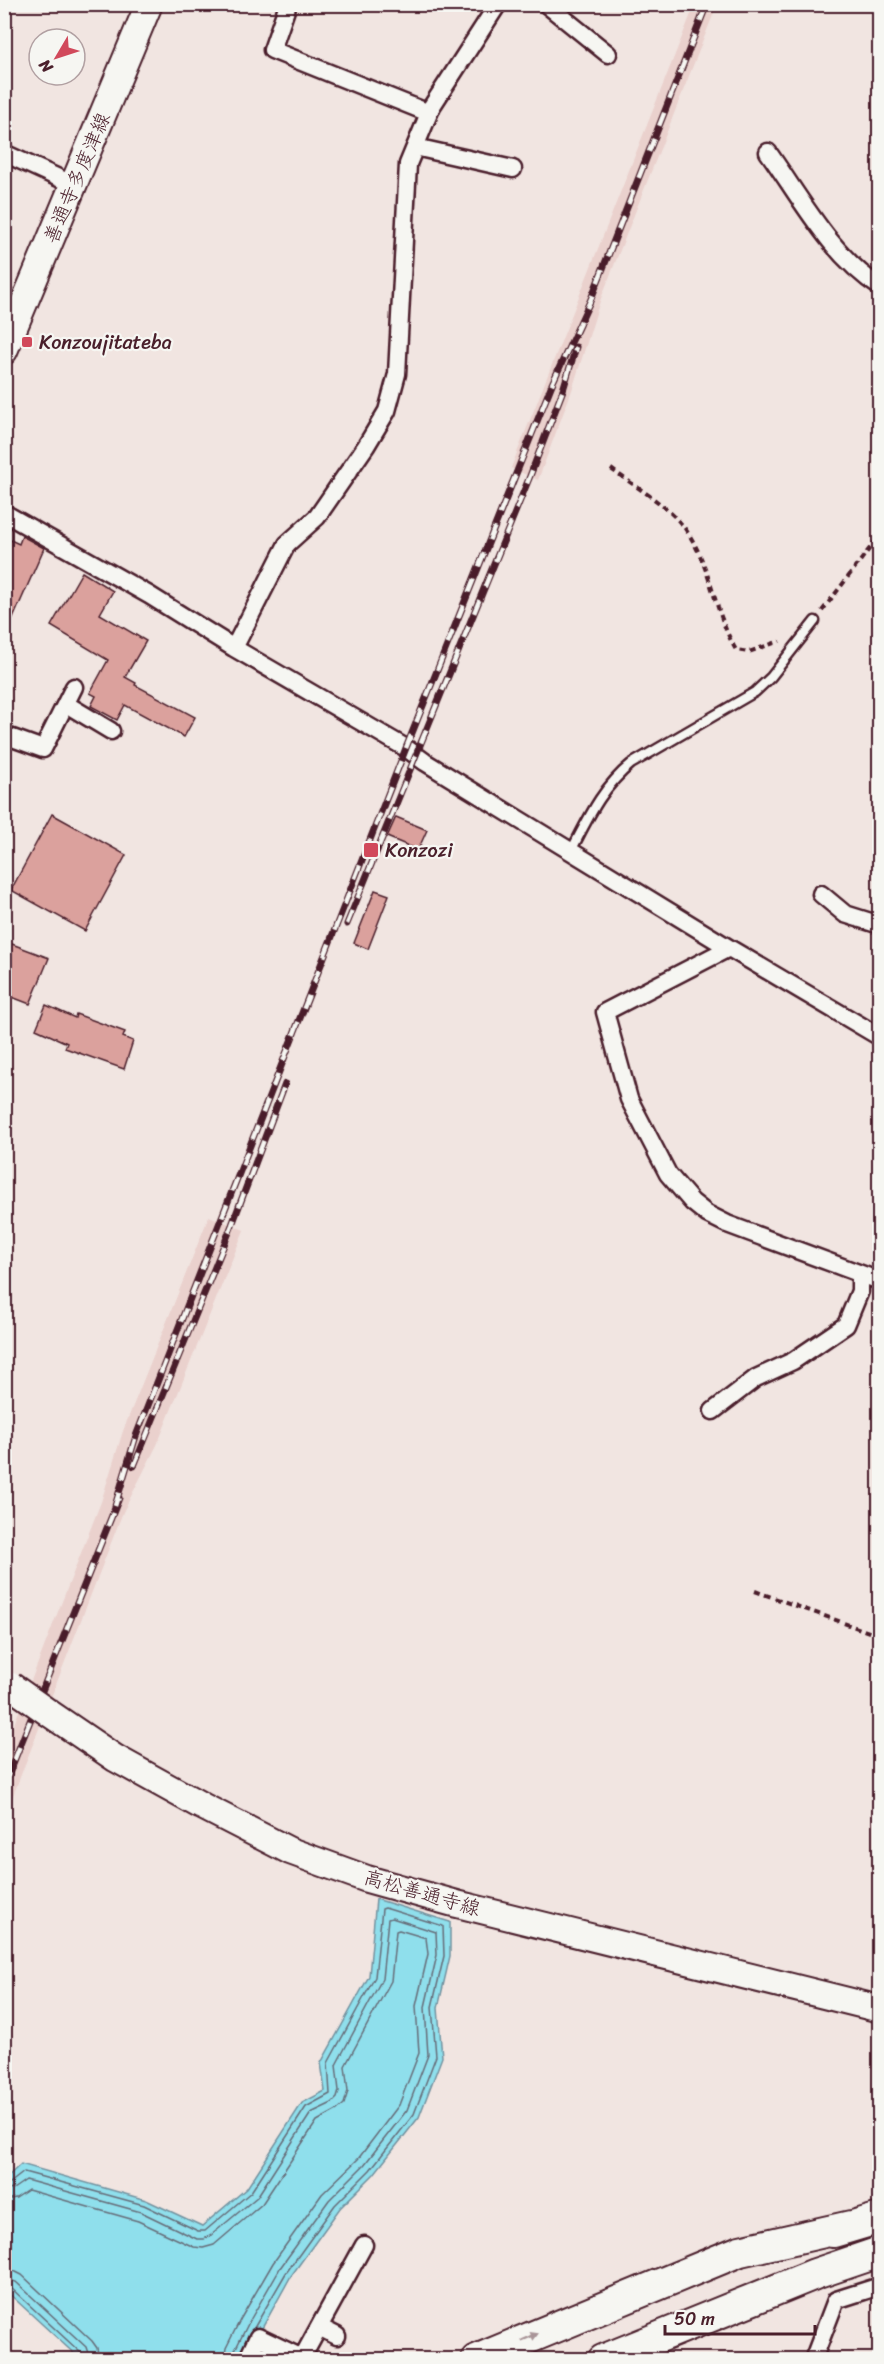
<svg xmlns="http://www.w3.org/2000/svg" width="884" height="2364" font-family="Sriracha,'Klee One',sans-serif">
<rect width="100%" height="100%" fill="#f1e5e1"/>
<filter id="ink" filterUnits="userSpaceOnUse"><feTurbulence type="fractalNoise" baseFrequency=".0167" numOctaves="2"/><feDisplacementMap in="SourceGraphic" scale="12" xChannelSelector="R" yChannelSelector="G"/><feConvolveMatrix kernelMatrix="1 2 1 2 8 2 1 2 1" color-interpolation-filters="sRGB"/></filter>
<g filter="url(#ink)">
<path fill="#ead1cd" d="M695 4 717 5 600 301 572 390 538 480 511 468Z
M209 1216 244 1230 157 1445 123 1512 5 1816V1747L101 1502 123 1431Z"/>
<path fill="#8fdfec" stroke="#73929f" stroke-width="1.5" d="M376 1899 450 1922V1956L438 2008 442 2057 419 2117 374 2174 340 2208 291 2276 245 2359H80L5 2290 4 2180 21 2164 146 2200 202 2226 247 2188 302 2103 325 2091 321 2063 369 1976Z"/>
<g fill="none" stroke-linecap="round" stroke-linejoin="round">
<path stroke="#666c78" stroke-width="1.5" d="M4 2184 10 2183 24 2172 144 2205 198 2231H205L251 2192 306 2107 330 2094 328 2063 375 1977 382 1909 385 1908 443 1926 444 1956 432 2007 436 2056 414 2114 370 2170 335 2205 286 2273 254 2328
M4 2191 13 2189 26 2180 141 2212 197 2239H204L210 2236 257 2197 311 2113 332 2103 337 2098 339 2091 336 2065 382 1979 388 1919 392 1918 436 1932 437 1955 425 2007 428 2055 407 2110 364 2165 329 2200 280 2268 249 2322 234 2352 233 2360
M4 2200 16 2198 28 2190 138 2221 194 2247 203 2248 214 2245 262 2204 317 2121 337 2110 344 2104 348 2091 345 2066 391 1981 396 1931 399 1930 426 1938 428 1954 416 2006 419 2053 399 2105 358 2159 322 2194 273 2263 241 2318 226 2348 224 2360
M4 2269 14 2271 22 2275 92 2341 97 2348 99 2360
M4 2279 16 2282 86 2347 90 2360
M4 2286 11 2288 81 2353 83 2360"/>
</g>
<path fill="#dba19d" stroke="#4a1f2b" stroke-width="1.5" d="M22 536 44 548 4 639V537L19 544Z
M82 572 113 591 100 614 146 641 125 677 136 683 135 685 195 717 184 737 125 705 117 720 91 706 96 696 90 693 108 660 51 626Z
M52 814 126 855 85 931 11 890Z
M396 817 427 830 418 850 387 837Z
M375 890 389 895 368 949 354 943Z
M4 941 49 958 30 1004 4 994Z
M46 1005 75 1018 76 1014 125 1032 123 1037 133 1041 124 1069 65 1048 67 1043 36 1029Z"/>
<g fill="none" stroke-linecap="round" stroke-linejoin="round">
<g stroke="#4a1f2b" stroke-width="13">
<path id="lane" d="M571 851C589 817 601 789 631 764L755 692 771 677 815 621"/>
</g>
<g stroke="#4a1f2b" stroke-width="21">
<path id="street" d="M288 4 272 50 429 113
M546 4 608 54
M415 147 513 169
M768 152C800 197 832 257 880 287
M4 153 74 185
M4 513 149 595 234 648 406 748 425 762 729 948 880 1037
M234 648 287 544 317 517 366 446 387 411 397 374 408 164 432 106 498 4
M66 704 111 731
M4 735 43 749 74 687
M821 894 845 914 880 925
M729 948 605 1012 629 1099 668 1174 692 1202 707 1214 727 1224 880 1281
M713 1411 756 1378 793 1361 846 1325 860 1291V1274
M319 2327 337 2336
M247 2360 258 2337 302 2358 364 2245
M813 2360 836 2300 880 2286"/>
</g>
<g stroke="#4a1f2b" stroke-width="30">
<path id="primary" d="M4 351 149 4
M49 1713 115 1758 202 1806 290 1851 367 1879 457 1904 880 2009"/>
</g>
<g stroke="#4a1f2b" stroke-width="34">
<path id="highway" d="M833 2232 880 2218
M476 2360 740 2251 851 2226
M603 2360 815 2274 880 2252"/>
</g>
<path stroke="#4a1f2b" stroke-width="4" stroke-dasharray="6 4.5" stroke-linecap="butt" d="M611 469C636 487 668 505 686 530 711 566 714 612 736 650L749 652 780 641
M822 611 880 535
M755 1591 880 1636"/>
<use href="#lane" stroke="#f6f6f2" stroke-width="8"/>
<use href="#street" stroke="#f6f6f2" stroke-width="16"/>
<use href="#primary" stroke="#f6f6f2" stroke-width="26"/>
<use href="#highway" stroke="#f6f6f2" stroke-width="30"/>
<g stroke="#4a1f2b" stroke-width="7">
<path id="rail" d="M347 924 530 476 563 390 576 347
M134 1466 232 1225 285 1084
M115 1506 136 1436 406 748 552 384 591 299 707 4
M4 1786 119 1498"/>
</g>
<use href="#rail" stroke="#f6f6f2" stroke-width="4.5" stroke-dasharray="14" stroke-linecap="butt"/>
<g stroke="#4a1f2b" stroke-width="30" stroke-linecap="butt">
<path id="primary-bridge" d="M11 1686 49 1713"/>
</g>
<use href="#primary-bridge" stroke="#f6f6f2" stroke-width="26"/>
</g>
<defs><path id="oneway-solid" d="M-6-.8H1V-3.2L6.5 0L1 3.2V.8H-6Z" transform="scale(1.5)"/></defs>
<use fill="#a99598" href="#oneway-solid" transform="translate(530 2337) rotate(-23)"/>
</g>
<g fill="#d1495b" stroke="#f6f6f2" stroke-width="2">
<rect x="21" y="336" width="12" height="12" rx="3"/>
<rect x="363" y="842" width="16" height="16" rx="3"/>
</g>
<g text-anchor="middle" dominant-baseline="central" stroke-width="4.5" stroke-linejoin="round" paint-order="stroke">
<g font-size="20" fill="#4a1f2b" stroke="#f6f6f2">
<text transform="translate(77 178) rotate(-67)">善通寺多度津線</text>
<text transform="translate(422 1893) rotate(16)">高松善通寺線</text>
</g>
<g font-size="20" fill="#4a1f2b" stroke="#f6f6f2" text-anchor="start">
<text x="39" y="342">Konzoujitateba</text>
<text x="385" y="850">Konzozi</text>
</g>
</g>
<rect width="884" height="2364" fill="none" stroke="#f6f6f2" stroke-width="24"/>
<rect x="12" y="12" width="860" height="2340" fill="none" stroke="#4a1f2b" stroke-width="2" filter="url(#ink)"/>
<g transform="translate(57 57) rotate(231)"><circle r="28" fill="#f6f6f2" stroke="#b1a0a2" stroke-width="1.5"/>
<path d="M0-4.5L10 22L0 15L-10 22Z" fill="#d1495b"/>
<text y="-9" font-size="16" font-weight="bold" text-anchor="middle" fill="#4a1f2b">N</text>
</g>
<path d="M665 2325v9h150v-9" fill="none" stroke="#4a1f2b" stroke-width="3"/>
<text x="674" y="2325" font-size="18" fill="#4a1f2b" stroke="#f6f6f2" stroke-width="4.5" paint-order="stroke">50 m</text>
</svg>
